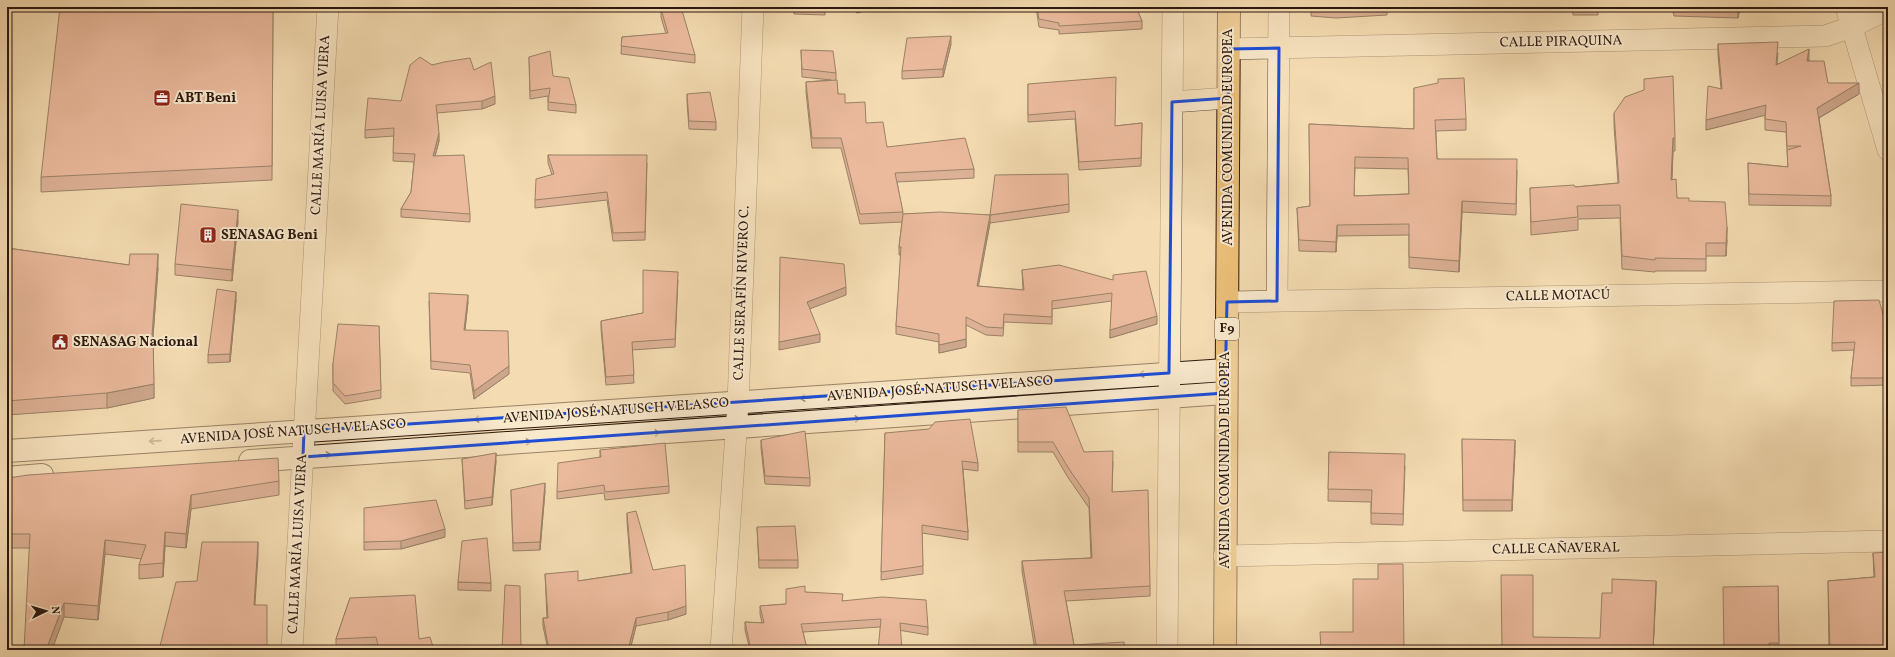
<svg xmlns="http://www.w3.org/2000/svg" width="1895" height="657" font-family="Vollkorn,serif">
<rect width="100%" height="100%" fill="#f4dbb1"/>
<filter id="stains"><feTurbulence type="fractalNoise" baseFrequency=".005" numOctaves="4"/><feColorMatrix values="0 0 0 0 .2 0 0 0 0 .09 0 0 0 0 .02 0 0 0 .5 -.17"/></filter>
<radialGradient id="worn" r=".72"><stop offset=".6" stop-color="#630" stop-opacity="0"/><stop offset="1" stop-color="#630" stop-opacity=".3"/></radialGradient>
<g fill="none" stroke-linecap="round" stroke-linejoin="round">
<g stroke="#5e4937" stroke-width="22">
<path id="minor" d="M1846 7 1888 150
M1229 49 1825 36 1852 27 1888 9
M1172 102 1228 98
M1277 301 1279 7
M1227 302 1888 291
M1224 556 1888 541
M292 650 328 7
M721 650 738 403 753 7
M1167 650 1173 7"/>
</g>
<g stroke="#2c180e" stroke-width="24">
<path id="secondary" d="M7 451 1226 370
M250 461 1225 393
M7 478 42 475"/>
</g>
<g stroke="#2c180e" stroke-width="24">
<path id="trunk" d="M1225 650 1229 7"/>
</g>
<use href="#minor" stroke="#f8e8cc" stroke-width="21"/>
<use href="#secondary" stroke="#f8e8cc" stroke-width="22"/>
<use href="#trunk" stroke="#eabe78" stroke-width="22"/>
</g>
<path fill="#c17e73" stroke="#2c180e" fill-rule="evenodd" d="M273 7 272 180 41 192V177Z
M793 7H825V15L794 14Z
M851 7H877L857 13Z
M922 7H932V9Z
M1036 7H1136L1142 21V29L1059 34V30L1039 27Z
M1311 7H1387V15L1336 18 1311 16Z
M1515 7H1598V15H1573L1572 8 1515 10Z
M1672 7H1740L1738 18 1674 16Z
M661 9 695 55V63L621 54 622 37 666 34 661 17Z
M951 44 943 77 902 79V71Z
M1718 44 1778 53 1777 64 1809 59V61L1828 83 1859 94 1819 118 1831 196V206L1749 205 1748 163 1788 167 1786 132 1765 130V115L1706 130 1721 89 1718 54Z
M801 50 836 73V80L838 94 845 103 866 123 887 147 974 169V178L897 182 903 214 990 215 1069 204V212L990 223 978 286 1023 290 1022 270 1113 280 1157 324 1110 338 1112 301 1052 309V324L1004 322 1003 336 986 335 966 325V347L939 353V342L896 334V326L901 255H899V247L902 222 860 224 841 148H812L806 92V82L831 80 802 77Z
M529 57 553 76 576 105V113L548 110V96L530 99Z
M432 65 474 70 495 104 482 109 437 113 439 141 435 156 470 214V222L401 217V209L411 192 414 162 393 161 394 136 365 138V130L401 101Z
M1028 84 1115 126 1142 123 1141 166 1079 170 1075 119 1028 122Z
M1414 88 1466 119V130L1436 131 1437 159 1517 170 1516 215 1462 212 1459 272 1409 268V235L1337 236 1336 252 1299 251 1297 208 1310 206 1309 124 1414 129ZM1355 168 1408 169 1409 194 1354 196Z
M687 94 716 122V130L689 129 687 102Z
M1614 113 1675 138V151H1673L1672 180 1677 198 1689 201 1727 240 1726 256H1706V271H1655V272L1622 269 1620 218 1578 219V230L1531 235 1530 188 1575 187 1618 183 1614 126Z
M548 155 647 163 645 240 613 241 607 200 535 208V200L552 175 548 163Z
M238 221 232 281 175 275V264Z
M7 248 129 265 158 268 153 336 154 398 107 408 7 415Z
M678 280 675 347 632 350 634 383 606 385 601 329V321L643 313Z
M236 300 230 362 208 363V355Z
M429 301 468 302 465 330 509 374 474 399 470 373 431 369Z
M379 326 381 398 345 404 333 391V363Z
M1888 332V385L1851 386V378L1854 350 1832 351V343Z
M1018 410 1084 452 1113 461 1112 492 1150 586V596L1066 601 1074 645 1125 650H1035L1022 571V561L1091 558 1089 508 1067 476 1053 452H1018Z
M885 433 978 463V471L963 469 968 532V540L922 533 923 574 881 580Z
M1462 439 1515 451 1512 511H1463Z
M761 440 810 478V486L765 484 761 448Z
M600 450 669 486V493L605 500 604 493 557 499V492L600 457Z
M1329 452 1405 466 1403 525 1371 524V502L1328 501Z
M462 459 496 461 492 505 465 509Z
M8 478 279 481V495L191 509 186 548 165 546 163 577 139 579V565L142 559 105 554 98 620 64 617 29 548H7V491H8Z
M511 490 545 491 540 550 513 551Z
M627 513 653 570 686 614 668 620 636 626 630 650H548L543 626V618H547L545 574 578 581 631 573 627 521Z
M757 527 798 560V568H759Z
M445 537 401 549 364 550V542Z
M1873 553 1888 650H1829L1828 581 1874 577Z
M458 582 491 583V591L458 590Z
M1778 586 1779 650H1724Z
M805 592 843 601 928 627V635L880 627 803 632 807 650H750L745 630V622L762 623 760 614V606L786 604Z
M350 598 419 639 434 650H377L376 645 336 647V639Z"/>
<path fill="#9d665e" stroke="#2c180e" d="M857 7H877L857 13Z
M1738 7H1740L1738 18Z
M951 36V44L943 77V69Z
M1809 49V59L1807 72V61Z
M1859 83V94L1817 119V108Z
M495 96V104L482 109V101Z
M1766 105V115L1706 130V120Z
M439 133V141L433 164V156Z
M1673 138V151L1671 193V180Z
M1462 201V212L1459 272V261Z
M238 210V221L232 281V270Z
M990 215V223L977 294V286Z
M1337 225V236L1336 252V242Z
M1727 227V240L1726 256V243Z
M158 254V268L152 350V335Z
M846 287V295L807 310V302Z
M236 292V300L230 362V354Z
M468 295V302L464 338V330Z
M1157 316V324L1110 338V330Z
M820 334V342L779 350V342Z
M966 339V347L939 353V345Z
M509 366V374L474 399V391Z
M154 384V398L107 408V393Z
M1515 440V451L1512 511V500Z
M496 453V461L492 505V497Z
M545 483V491L540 550V542Z
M191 495V509L186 548V534Z
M445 529V537L401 549V541Z
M165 532V546L163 577V563Z
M105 540V554L98 620V606Z
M258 542V556L254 620V605Z
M1656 581V593L1653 650Z
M64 603V617L52 650H46Z
M686 606V614L668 620V612Z
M636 618V626L630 650H628Z"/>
<path fill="#e09286" stroke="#2c180e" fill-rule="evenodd" d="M60 7H273L272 166 41 177Z
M672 7H681L695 55 621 46 622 37 668 33 661 9Z
M1037 7H1136L1142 21 1059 26V23L1039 19Z
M1321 7H1365L1336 9Z
M951 36 943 69 902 71 907 38Z
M1778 42 1776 65 1809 49 1807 61H1824L1828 83H1859L1817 108 1831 196 1749 194 1748 163 1788 167 1787 150 1801 146H1787L1786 122 1765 119 1766 105 1706 120 1708 86 1722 89 1718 44Z
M801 50 833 51 836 73 802 69Z
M550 51 553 76 569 78 576 105 548 102 550 88 530 91 529 57Z
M420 57 432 65 444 62 470 58 474 70 491 62 495 96 482 101 436 105 439 133 433 156 464 155 470 214 401 209 411 192 415 154 393 153 394 128 365 130 368 98 401 101 410 65Z
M1673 76 1675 138H1673L1671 180 1676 179 1677 198H1689V201L1725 202 1727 227 1726 243H1706V259L1655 258V260L1622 256 1620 205 1577 206 1578 217 1531 222 1530 188 1574 185 1575 187 1619 183 1614 113 1625 97 1644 90V79Z
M1116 77 1115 126 1142 123 1141 158 1079 162 1075 111 1028 115V84Z
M1464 78 1466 119 1435 120 1437 159H1517L1516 204 1462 201 1459 261 1409 257V224L1337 225 1336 242 1299 240 1297 208 1310 206 1309 124 1414 129V88L1438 83V79ZM1355 157 1408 158 1409 194 1354 196Z
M837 80 838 94H845V103L865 102 866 123 883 122 887 147 965 138 974 169 895 173 903 212 860 214 841 138H812L806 82Z
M710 92 716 122 689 121 687 94Z
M548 155H647L645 232 613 233 607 192 535 200 536 179 554 174Z
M1068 174 1069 204 990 215 995 175Z
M181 204 238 210 232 270 175 264Z
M940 212 990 215 977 286 1024 290 1022 270 1059 265 1113 280V275L1146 271 1157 316 1110 330 1112 293 1052 301V317L1004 314 1003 328 986 327 966 317V339L939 345V334L896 326 901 247H899L903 214Z
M7 248 129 265 130 254H158L152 335 153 336 154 384 107 393 7 401Z
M780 257 844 264 846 287 807 302 820 334 779 342Z
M643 270 678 272 675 339 632 342 634 375 606 377 601 321 643 313Z
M217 289 236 292 230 354 208 355Z
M429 293 468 295 464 330 508 331 509 366 474 391 470 365 431 361Z
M1879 300 1888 332V378H1851L1855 342 1832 343 1834 301Z
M338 324 379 326 381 390 345 396 333 383V363Z
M1066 407 1084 452 1113 451 1112 492 1148 490 1150 586 1064 591 1074 645 1124 642 1125 650H1037L1022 561 1092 558 1089 498 1067 466 1053 442H1018V410Z
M970 419 978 463 962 461 968 532 922 525 923 566 881 572 885 433 929 429 935 422Z
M805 431 810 478 765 476 761 440Z
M1462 439 1515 440 1512 500H1463Z
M665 443 669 486 605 492 604 485 557 492 558 463 601 457 600 450Z
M1329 452 1405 454 1403 514 1371 513 1372 490 1328 489Z
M496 453 492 497 465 501 462 459Z
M278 458 279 481 191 495 186 534 165 532 163 563 139 565 146 545 105 540 98 606 64 603 46 650H24L30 534H7V491H9L8 478 28 475Z
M545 483 540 542 513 543 511 490Z
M436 500 445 529 401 541 364 542V508Z
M636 511 653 570 685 565 686 606 668 612 636 618 628 650H549L543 618H548L545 574 578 571V581L632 573 627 513Z
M795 526 798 560H759L757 527Z
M487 538 491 583 458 582 462 541Z
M202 542H258L254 605H267V650H159L176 582 197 581Z
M1888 552V650H1830L1828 581 1875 577 1873 553Z
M1378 564H1403L1404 650H1321L1320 632H1353V579H1378Z
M1501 575H1533V637L1600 638 1602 593H1612V579L1656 581 1653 650H1502Z
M505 585 520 586 521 650H502Z
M805 586V592L843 594 842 601 882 597 926 600 928 627 900 623 902 650H878L881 619 801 624 807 649 799 650H751L745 622 764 623 760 606 786 604V589Z
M1778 586 1779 643H1769L1770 650H1724L1723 587Z
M415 595 419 639 430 637 434 650H379L376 637 336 639 350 598Z"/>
<defs><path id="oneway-shaft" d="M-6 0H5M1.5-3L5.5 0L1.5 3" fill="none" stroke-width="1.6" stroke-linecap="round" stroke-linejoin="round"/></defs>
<g stroke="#9c8a76">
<use href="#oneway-shaft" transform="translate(1145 374) rotate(176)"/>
<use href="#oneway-shaft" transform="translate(806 398) rotate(176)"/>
<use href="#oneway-shaft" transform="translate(480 419) rotate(176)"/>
<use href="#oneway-shaft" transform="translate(854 419) rotate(-4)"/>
<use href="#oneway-shaft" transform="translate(654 433) rotate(-4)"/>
<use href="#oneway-shaft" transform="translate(155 441) rotate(176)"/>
<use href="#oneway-shaft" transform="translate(525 442) rotate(-4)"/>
<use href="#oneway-shaft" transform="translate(325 455) rotate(-4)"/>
</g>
<path d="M0 0H1895V657H0ZM1279 48 1277 301 1227 302 1225 393 303 457 304 431 1169 373 1172 102 1228 98 1229 49Z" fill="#f4dbb1" fill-opacity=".55" fill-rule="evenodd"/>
<path fill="none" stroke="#1d4ed8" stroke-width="3" stroke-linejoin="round" d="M1279 48 1277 301 1227 302 1225 393 303 457 304 431 1169 373 1172 102 1228 98 1229 49Z"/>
<defs>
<g id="office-square" transform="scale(0.9)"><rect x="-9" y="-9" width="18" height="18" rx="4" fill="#8f2418" stroke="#f8e8cc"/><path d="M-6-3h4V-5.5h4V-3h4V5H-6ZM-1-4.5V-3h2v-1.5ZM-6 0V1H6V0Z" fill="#fff"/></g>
<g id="building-square" transform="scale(0.9)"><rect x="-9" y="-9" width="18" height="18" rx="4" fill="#8f2418" stroke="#f8e8cc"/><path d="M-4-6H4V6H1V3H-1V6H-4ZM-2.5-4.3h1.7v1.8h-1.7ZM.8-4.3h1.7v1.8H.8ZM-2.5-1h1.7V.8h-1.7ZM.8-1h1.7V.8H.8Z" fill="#fff"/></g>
<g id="civic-square" transform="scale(0.9)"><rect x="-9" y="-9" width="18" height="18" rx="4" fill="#8f2418" stroke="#f8e8cc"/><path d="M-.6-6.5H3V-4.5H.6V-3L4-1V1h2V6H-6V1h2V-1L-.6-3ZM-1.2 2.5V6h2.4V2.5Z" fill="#fff"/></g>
</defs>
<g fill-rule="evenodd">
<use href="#office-square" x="162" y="98"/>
<use href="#building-square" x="208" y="235"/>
<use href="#civic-square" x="60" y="342"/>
</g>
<g text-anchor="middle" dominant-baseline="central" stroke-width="4" stroke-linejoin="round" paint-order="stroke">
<rect fill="#f8e8cc" stroke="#695647" stroke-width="1" x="1215" y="318" width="24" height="22" rx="3"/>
<g font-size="13" font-weight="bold" fill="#2c180e">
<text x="1227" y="329">F9</text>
</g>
<g font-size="14" fill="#2c180e" stroke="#f8e8cc">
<text transform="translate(1561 42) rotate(-1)">CALLE PIRAQUINA</text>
<text transform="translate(321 125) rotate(-87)">CALLE MARÍA LUISA VIERA</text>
<text transform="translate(1228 137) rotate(-90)">AVENIDA COMUNIDAD EUROPEA</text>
<text transform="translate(742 293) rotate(-88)">CALLE SERAFÍN RIVERO C.</text>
<text transform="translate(1558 296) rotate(-1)">CALLE MOTACÚ</text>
<text transform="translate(940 389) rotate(-4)">AVENIDA JOSÉ NATUSCH VELASCO</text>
<text transform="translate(616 411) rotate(-4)">AVENIDA JOSÉ NATUSCH VELASCO</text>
<text transform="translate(293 432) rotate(-4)">AVENIDA JOSÉ NATUSCH VELASCO</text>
<text transform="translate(1225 460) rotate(-90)">AVENIDA COMUNIDAD EUROPEA</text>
<text transform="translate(298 544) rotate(-87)">CALLE MARÍA LUISA VIERA</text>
<text transform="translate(1556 549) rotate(-1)">CALLE CAÑAVERAL</text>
</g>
<g font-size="14" font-weight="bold" fill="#2c180e" stroke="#f8e8cc" text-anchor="start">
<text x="175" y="98">ABT Beni</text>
<text x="221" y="235">SENASAG Beni</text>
<text x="73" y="342">SENASAG Nacional</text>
</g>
</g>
<rect width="1895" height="657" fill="none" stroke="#f4dbb1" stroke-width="24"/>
<rect x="8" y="8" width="1879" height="641" fill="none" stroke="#2c180e" stroke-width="2"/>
<rect x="12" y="12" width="1871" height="633" fill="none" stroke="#2c180e"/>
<g transform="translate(46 611) rotate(85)" stroke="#f8e8cc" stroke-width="3" paint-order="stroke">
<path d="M0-3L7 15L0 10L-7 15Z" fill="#2c180e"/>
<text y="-6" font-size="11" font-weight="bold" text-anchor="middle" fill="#2c180e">N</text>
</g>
<rect width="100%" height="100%" filter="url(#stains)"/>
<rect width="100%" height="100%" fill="url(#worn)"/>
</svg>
